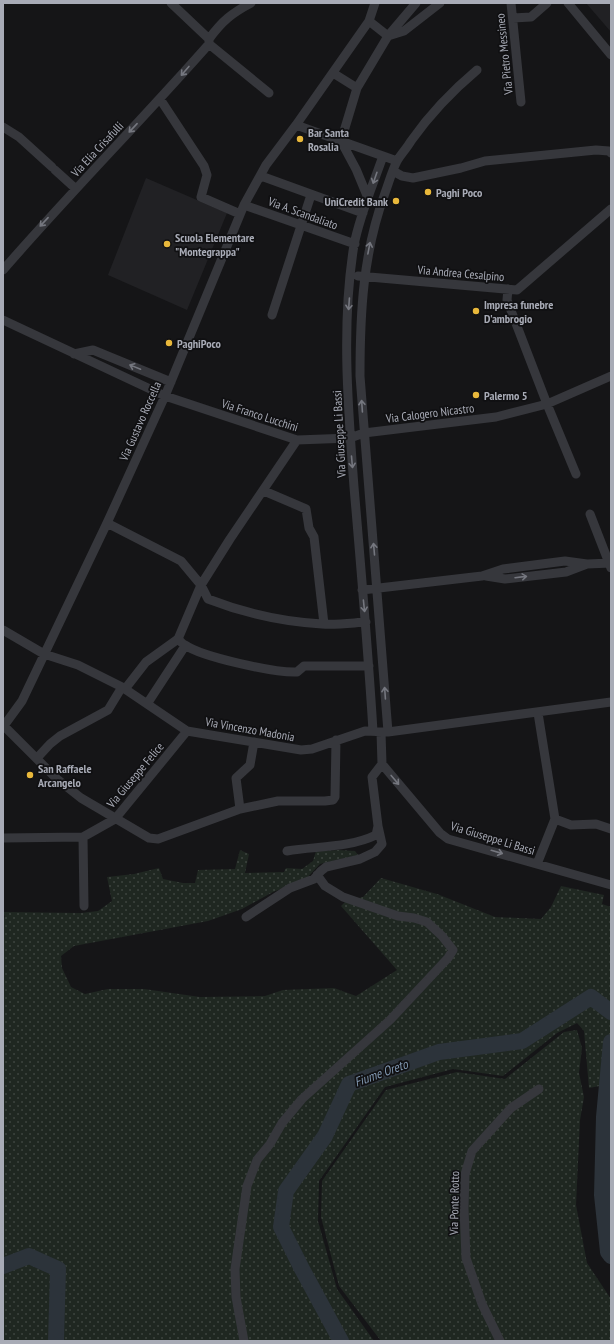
<svg xmlns="http://www.w3.org/2000/svg" width="614" height="1344" font-family="'PT Sans Narrow',sans-serif">
<defs>
<pattern id="green-dots" width="8" height="8" patternUnits="userSpaceOnUse"><rect width="8" height="8" fill="#1f2721"/><path d="M2 2h.1M6 6h.1" fill="none" stroke="#3d443f" stroke-width="1.8" stroke-linecap="round"/></pattern>
</defs>
<rect width="100%" height="100%" fill="#151517"/>
<path fill="#212124" d="M586 3H611V32Z
M146 178 227 213 187 310 108 275Z"/>
<path fill="url(#green-dots)" d="M240 850 249 854 245 873 284 872 286 868 302 869 313 861 316 851 339 850 355 851 358 855 320 864 305 880 273 892 242 909 208 921 74 946 61 956 62 968 71 987 85 994 108 989H144L200 997 265 996 283 990 334 988 356 996 397 970 341 906 346 901 363 897 381 878 437 894 495 917 541 919 551 907 561 886 604 895 602 904 611 907V1084L589 1088 584 1031 577 1023 557 1033 503 1076 453 1069 385 1087 319 1181 318 1221 337 1289 374 1341H3V918L5 917 3 912 81 913 98 911 112 901 107 877 134 874 159 868 163 879 183 883H195L198 870 235 869Z
M577 1030 582 1048 579 1073 584 1097 580 1120 576 1205 587 1263 611 1299V1341H381L339 1286 321 1217 322 1181 386 1090 457 1072 505 1079 564 1032Z"/>
<g fill="none" stroke-linecap="round" stroke-linejoin="round">
<path stroke="#2c333a" stroke-width="16" d="M611 1042 604 1117 602 1195 608 1252 611 1256
M3 1266 29 1256 58 1269 56 1341
M341 1341 302 1269 281 1227 286 1191 325 1136 349 1084 439 1052 522 1041 591 997 611 1012"/>
<path stroke="#36373c" stroke-width="9" d="M171 3 209 39V44L269 93
M511 3 521 102
M568 3 611 55
M513 18 531 17 547 3
M388 36 404 31 440 3
M388 36 416 3
M209 39C222 21 232 13 251 3
M333 73 357 88
M160 99 204 166 207 175 201 197 240 214
M296 125 383 156
M3 127 19 137 52 167
M341 141 357 88 388 36 369 21
M341 141 356 169 368 198
M55 170 76 189
M393 171 402 176 413 178 461 168 485 161 596 150 609 151 611 153
M261 176 363 213
M244 205 355 244
M3 270C70 193 142 120 209 44
M358 276 517 290 611 209
M508 289 507 300 547 404 576 474
M272 315 311 195
M3 320 165 396 297 440 350 438 364 433 496 417 547 404 611 376
M74 354 93 350 171 382
M264 491 306 509 309 528 314 537 324 624
M590 514 611 568
M107 523 181 561 201 585 208 599C244 613 284 622 322 624 337 625 351 623 366 622
M486 576 505 579 566 572 587 564
M362 590 482 576 503 569 565 561 587 564 611 563
M3 630 44 654 78 665 122 687 187 731 301 750 312 749 365 731 388 732 611 702
M178 639C180 641 182 644 185 645 202 657 275 673 297 672L304 666H369
M125 689 146 662 178 639 201 585 230 539 297 440
M147 704 185 646
M4 726 57 779 81 798 149 838 158 839 240 809 278 801H325L333 800 335 797 336 740
M3 727 22 701 107 523 165 396 244 205 266 165 296 125 369 21 375 3
M373 731C368 649 361 568 354 487 348 407 341 324 354 245 360 214 373 185 383 156L397 161
M381 732 382 764 440 833 448 839 611 885
M388 732 360 376C360 312 363 253 385 193 389 182 392 171 397 161 401 154 407 148 411 141 430 114 452 91 477 70
M37 758 50 744 60 736 108 710 122 687
M240 809 236 778 250 765 254 742
M555 819 571 825 596 824 611 829
M83 837 84 906
M3 838 83 837 115 819 187 731
M287 851C316 846 349 848 376 835L378 826 372 777 382 764
M537 864 555 819 538 713
M246 917 290 888 314 879 321 871 326 867 360 859 375 852 382 844 378 826
M244 1341 236 1297 235 1269 247 1186 257 1160 270 1144 282 1123 302 1099 390 1020 448 958 453 950 442 936 427 922 414 918 398 916 343 897 325 886 317 875
M500 1341 482 1304 466 1258 464 1208 465 1174 472 1151 511 1108 539 1089"/>
</g>
<defs><path id="oneway-shaft" d="M-6 0H5M1.5-3L5.5 0L1.5 3" fill="none" stroke-width="1.6" stroke-linecap="round" stroke-linejoin="round"/></defs>
<g stroke="#75777f">
<use href="#oneway-shaft" transform="translate(185 71) rotate(131)"/>
<use href="#oneway-shaft" transform="translate(133 128) rotate(133)"/>
<use href="#oneway-shaft" transform="translate(375 178) rotate(109)"/>
<use href="#oneway-shaft" transform="translate(44 222) rotate(133)"/>
<use href="#oneway-shaft" transform="translate(369 248) rotate(-79)"/>
<use href="#oneway-shaft" transform="translate(349 304) rotate(94)"/>
<use href="#oneway-shaft" transform="translate(135 367) rotate(-158)"/>
<use href="#oneway-shaft" transform="translate(362 406) rotate(-94)"/>
<use href="#oneway-shaft" transform="translate(352 462) rotate(85)"/>
<use href="#oneway-shaft" transform="translate(374 549) rotate(-95)"/>
<use href="#oneway-shaft" transform="translate(521 577) rotate(-7)"/>
<use href="#oneway-shaft" transform="translate(364 606) rotate(84)"/>
<use href="#oneway-shaft" transform="translate(385 693) rotate(-94)"/>
<use href="#oneway-shaft" transform="translate(395 780) rotate(50)"/>
<use href="#oneway-shaft" transform="translate(497 852) rotate(16)"/>
</g>
<g fill="#e9b83b" stroke="#101012" stroke-width="1.5">
<circle cx="300" cy="139" r="4"/>
<circle cx="428" cy="192" r="4"/>
<circle cx="396" cy="201" r="4"/>
<circle cx="167" cy="244" r="4"/>
<circle cx="476" cy="311" r="4"/>
<circle cx="169" cy="343" r="4"/>
<circle cx="476" cy="395" r="4"/>
<circle cx="30" cy="775" r="4"/>
</g>
<g text-anchor="middle" dominant-baseline="central" stroke-width="3.5" stroke-linejoin="round" paint-order="stroke">
<g font-size="12" fill="#a8abb6" stroke="#101012">
<text transform="translate(504 54) rotate(-96)">Via Pietro Messineo</text>
<text transform="translate(97 149) rotate(-47)">Via Elia Crisafulli</text>
<text transform="translate(303 213) rotate(20)">Via A. Scandaliato</text>
<text transform="translate(461 273) rotate(5)">Via Andrea Cesalpino</text>
<text transform="translate(430 413) rotate(-7)">Via Calogero Nicastro</text>
<text transform="translate(260 415) rotate(18)">Via Franco Lucchini</text>
<text transform="translate(140 421) rotate(-66)">Via Gustavo Roccella</text>
<text transform="translate(339 434) rotate(-93)">Via Giuseppe Li Bassi</text>
<text transform="translate(250 729) rotate(10)">Via Vincenzo Madonia</text>
<text transform="translate(135 775) rotate(-50)">Via Giuseppe Felice</text>
<text transform="translate(493 838) rotate(17)">Via Giuseppe Li Bassi</text>
<text transform="translate(454 1203) rotate(-89)">Via Ponte Rotto</text>
</g>
<g font-size="12" font-weight="bold" fill="#a8abb6" stroke="#101012" text-anchor="start">
<text x="308" y="132">Bar Santa<tspan x="308" dy="14">Rosalia</tspan></text>
<text x="436" y="192">Paghi Poco</text>
<text x="388" y="201" text-anchor="end">UniCredit Bank</text>
<text x="175" y="237">Scuola Elementare<tspan x="175" dy="14">"Montegrappa"</tspan></text>
<text x="484" y="304">Impresa funebre<tspan x="484" dy="14">D'ambrogio</tspan></text>
<text x="177" y="343">PaghiPoco</text>
<text x="484" y="395">Palermo 5</text>
<text x="38" y="768">San Raffaele<tspan x="38" dy="14">Arcangelo</tspan></text>
</g>
<g font-size="13" font-style="italic" fill="#8097b0" stroke="#101012">
<text transform="translate(381 1073) rotate(-20)">Fiume Oreto</text>
</g>
</g>
<rect width="614" height="1344" fill="none" stroke="#a8abb6" stroke-width="8"/>
</svg>
